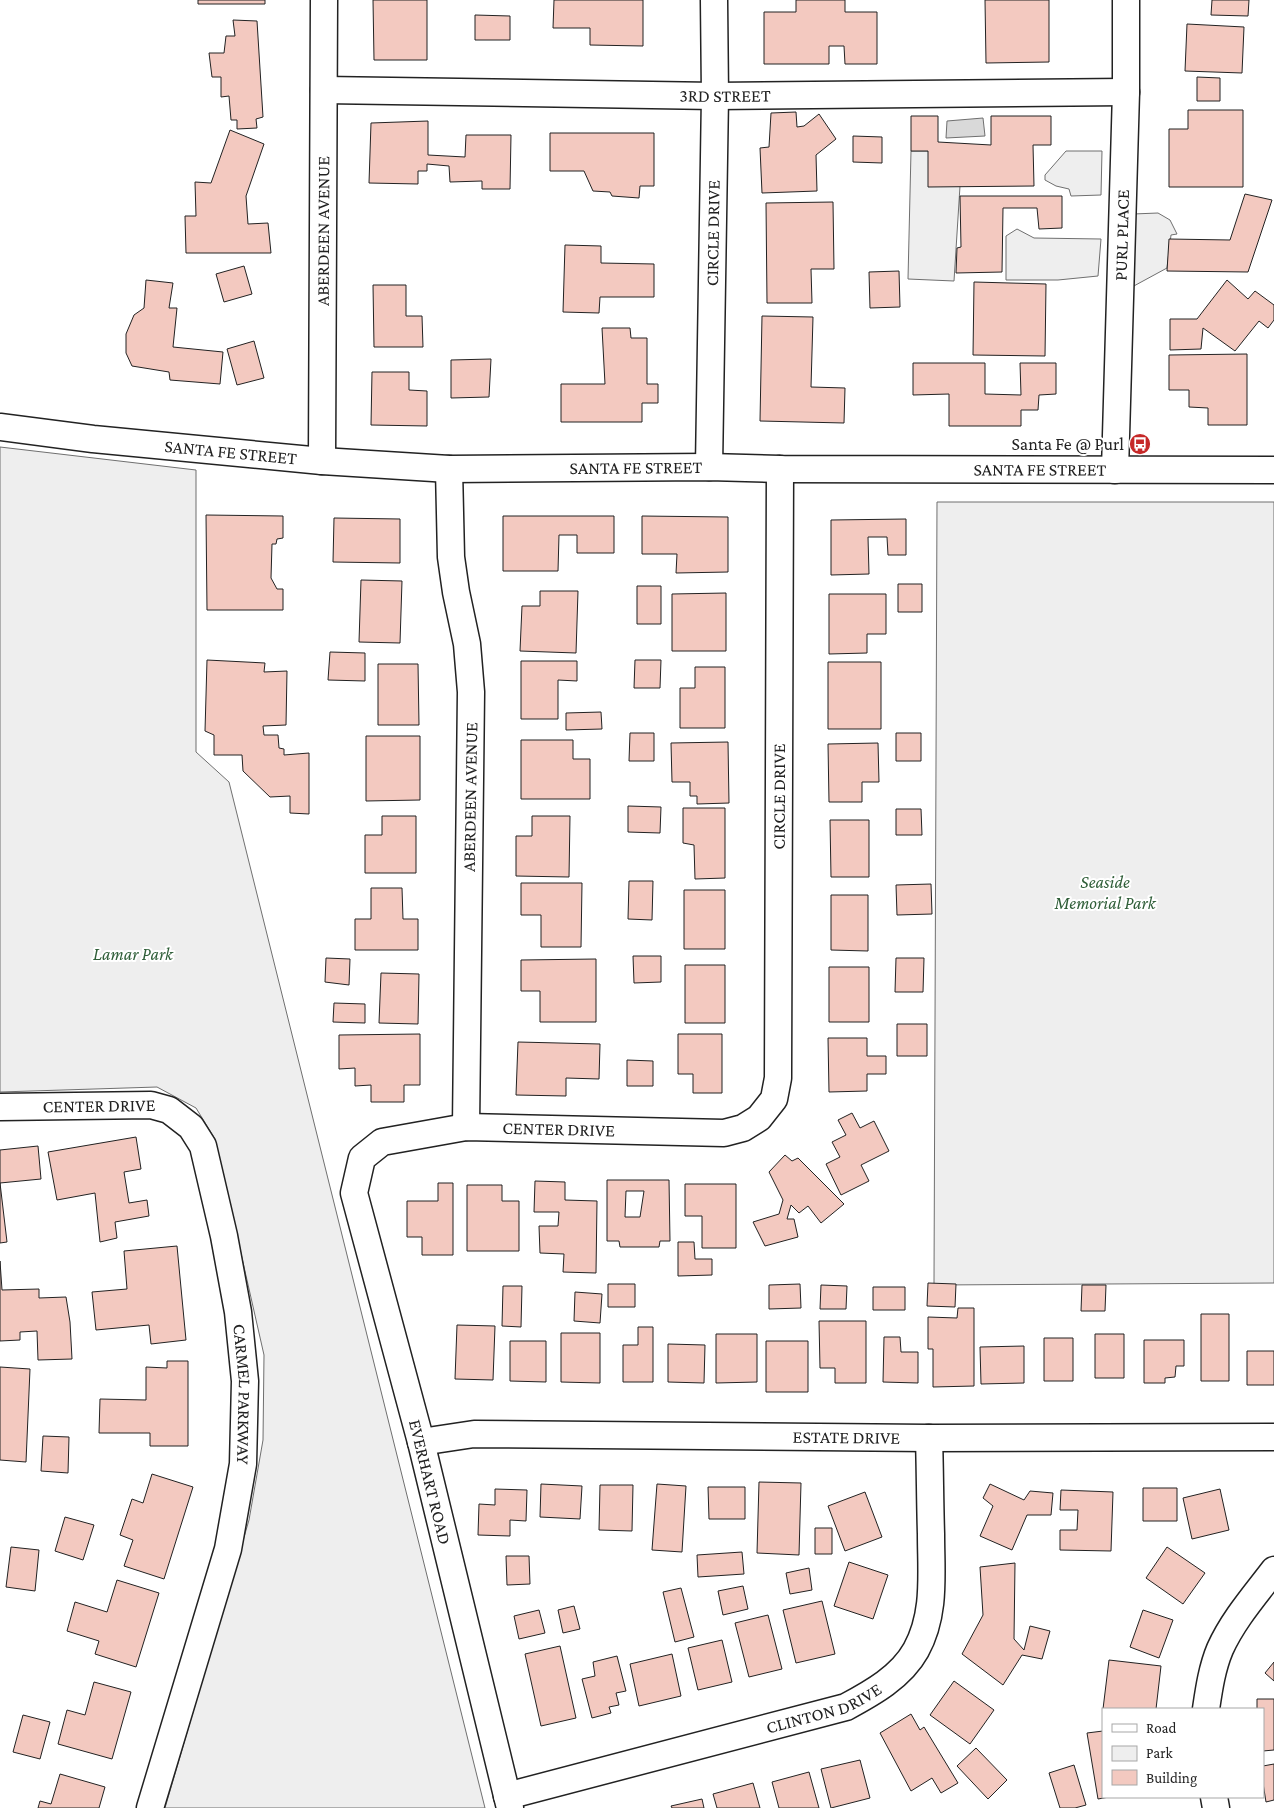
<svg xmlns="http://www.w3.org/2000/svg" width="1274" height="1808" font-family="'Crimson Pro',serif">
<rect width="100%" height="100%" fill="#fff"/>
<path fill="#eee" stroke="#6f6f6f" d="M911 151H928L960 186 954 281 908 279Z
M1066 151H1102L1101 195 1071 196 1069 189 1056 186 1045 180V175Z
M1158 213 1170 220 1177 234 1171 235 1167 268 1132 287 1133 214Z
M1017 229 1034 238 1101 239 1098 276 1058 280H1006V236Z
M0 447 196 470V752L229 782 485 1808H165L249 1520 263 1440 264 1355 215 1139 196 1108 157 1087 0 1092Z
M937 502H1274V1283L934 1285Z"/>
<path fill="#d9d9d9" stroke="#6f6f6f" d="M983 118 985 136 946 138 947 121Z"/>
<path fill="#f3c9c0" stroke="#222" fill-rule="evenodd" d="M198 0H265V4H198Z
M373 0H427V60H374Z
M554 0H643V46L590 45V28H553Z
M796 0H845V12H877V64H845L844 46H829V64H764V12H796Z
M985 0H1049V62L986 63Z
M1212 0H1249L1248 16 1211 15Z
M475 15 510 16V40H475Z
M233 20 257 21 263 117 256 119 257 128 237 129V120H231L229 96 221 97V77H212L209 53H224L226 36H235Z
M1187 24 1244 27 1242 73 1185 71Z
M1197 77 1220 78V101H1197Z
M1188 110H1243V187H1169V129H1188Z
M796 112 797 127 804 126 819 114 836 139 816 155 817 191 762 193 760 148 769 147 771 113Z
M911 116H938V142L991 145V116H1051V145H1033L1034 186 928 187V151H911Z
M428 121V155L465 157 466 135H511L510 189H482V181L450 182 449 166 427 164V171H418V184L369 183 371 123Z
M230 130 264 144 246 196 248 224 268 223 271 253H186L185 216H196L195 182 211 183Z
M550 133H654V186H640L639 198 612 196 610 192 593 191 584 171H550Z
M853 136 882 137V163L853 162Z
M1245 194 1272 200 1248 272 1167 271 1169 239 1230 240Z
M960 196H1062V228L1039 229 1037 208H1003L1002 272 956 273 957 248 961 247Z
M833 202 834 269H811L812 303H767L766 203Z
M565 245 601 246V263L654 264V297H600L599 313 563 312Z
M244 266 252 294 224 302 216 274Z
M899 271 900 307 870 308 869 272Z
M146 280 173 283 169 308H177L173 347 223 352 220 384 170 380 169 372 132 366 126 353V334L134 315 144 308Z
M1227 280 1248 299 1255 291 1274 305V320L1268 328 1259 321 1235 351 1203 328 1201 349 1170 350V319H1197Z
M974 282 1046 284 1045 356 973 355Z
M373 285H406V316H422L423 347H374Z
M762 316 813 317 811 387 845 388 844 423 760 421Z
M602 328H630L631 338H647V384H658V403H642V422H561V384H605Z
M254 341 264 378 237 385 227 349Z
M1247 354V425H1208V408L1189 407V390H1169V355Z
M491 359 489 397 451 398V360Z
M913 363H985V394L1021 395 1020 363H1056V394L1039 395 1038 410H1021V426H949V394L913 395Z
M372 372H409V390L427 391V426L371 425Z
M206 515 283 516V538L277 539 276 544H272L271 578 277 589H283V610H207Z
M503 516H614V553H577V535H559L558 571H503Z
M642 516 728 517V572L676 573 677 554H642Z
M334 518 400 519V563L333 562Z
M906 519V555H888L887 537H868L869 574 831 575V520Z
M361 580 402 581 400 643 359 642Z
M898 584H922V612H898Z
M637 586H661V624H637Z
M540 591H578L576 653 520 651 522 606H540Z
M726 593V651H672V594Z
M829 594H886V634H867V653L829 654Z
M330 652 365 653V681L328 680Z
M207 660 265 663 264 672 287 671 286 725 263 726 264 735H278L279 748 284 749V755L309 753V814L290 813V796L270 797 243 771 242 755H214V735L205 731Z
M635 660H661L660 688H634Z
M521 661H577V681L558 680V719H521Z
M828 662H881V729H828Z
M378 664H418L419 725H378Z
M695 667H725V728H680V688H695Z
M601 712 602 729 566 730V713Z
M630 733H654V761H629Z
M896 733H921V761H896Z
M366 736H420V800L366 801Z
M521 740H573V759H590V799H521Z
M728 742 729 803 697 804V796H690V782H672L671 743Z
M878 743 879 782H862V802H829L828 744Z
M628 806 661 807 660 833 628 832Z
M683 808H725V878L695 879 694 845 683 843Z
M896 809H921L922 835H896Z
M382 816H416V873H365V835H382Z
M532 816H570L569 877 516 876V836H532Z
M830 820H869V877H831Z
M629 881H653L652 920 628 919Z
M521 883H582L581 947H541V915H521Z
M931 884 932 914 897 915 896 885Z
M371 888H402L403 919H418V950H355V919H371Z
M684 890H725V949H684Z
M831 895H868V951L831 950Z
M633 956H661V982L634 983Z
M326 958 350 959 349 985 325 982Z
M896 958H924L923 992H895Z
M596 959V1022H540V991H521V960Z
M685 965H725V1023H685Z
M829 967H869V1022H829Z
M381 973 419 974 418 1024 379 1023Z
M334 1003 365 1004V1023L333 1022Z
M897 1024H927V1056H897Z
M420 1034V1085H404V1102H371V1085L355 1086V1068L339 1069V1035Z
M678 1034H722V1093H693V1074H678Z
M828 1038H867V1056H886V1074H867V1091L829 1092Z
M518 1042 600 1044 599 1079 566 1078V1096L516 1095Z
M627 1060 653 1061V1086H627Z
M852 1113 860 1128 874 1121 889 1151 861 1165 869 1181 841 1195 826 1164 840 1157 832 1142 846 1135 838 1120Z
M136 1137 141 1169 124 1172 129 1203 147 1200 149 1216 115 1222 117 1238 100 1242 95 1193 57 1200 48 1152Z
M38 1146 41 1179 0 1183 7 1242 0 1243V1150Z
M785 1155 792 1161 798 1158 844 1204 821 1223 808 1206 799 1213 791 1205 787 1219H794L798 1237 765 1246 753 1222 779 1214 783 1200 769 1172Z
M607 1180H669L670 1241H660L659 1247H620L619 1241H607ZM626 1191H644L640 1217H625Z
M535 1181 565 1182V1200L597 1201 596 1273 563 1272 564 1254 540 1253 539 1226H558L559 1212H534Z
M438 1183H453V1255H422V1237H407V1201H438Z
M685 1184H736V1248H702V1216H685Z
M467 1185H502V1201H519V1251H467Z
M678 1242H694L695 1259H712V1275L678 1276Z
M177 1246 186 1340 151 1344 149 1325 96 1330 92 1292 127 1289 124 1251Z
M0 1261 2 1290 39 1289V1298L66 1297 70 1322 72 1359 38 1360 37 1331 20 1332V1340L0 1341Z
M928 1283 956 1284 955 1307 927 1306Z
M608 1284H635V1307H608Z
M800 1284 801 1308 769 1309V1285Z
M821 1285 847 1286 846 1309H820Z
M1082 1285H1106L1105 1311H1081Z
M503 1286H522L521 1327 502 1326Z
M873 1287H905V1310H873Z
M575 1292 602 1294 600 1323 574 1321Z
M958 1308H974V1386L933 1387V1349H928V1317L957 1318Z
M1201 1314H1229V1381H1201Z
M819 1321H866V1383H835V1368H820Z
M457 1325 495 1326 493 1380 455 1379Z
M638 1327H653V1382H623V1345H638Z
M561 1333H600V1383L561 1382Z
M716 1334H757V1382L716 1383Z
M1095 1334H1124V1378H1095Z
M884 1337H900L901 1352H918V1383L883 1382Z
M1044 1338H1073V1381H1044Z
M1144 1340H1184V1366H1176L1175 1377 1165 1378V1383H1144Z
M510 1341H546V1382L510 1381Z
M766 1341H808V1392H766Z
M668 1344 705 1345 704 1383 668 1382Z
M1024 1346V1383L981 1384 980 1347Z
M1247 1351H1274V1385H1247Z
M167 1361H188V1446H150V1433H99L100 1399 146 1400V1367L167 1368Z
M0 1367 30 1369 26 1462 0 1460Z
M43 1436 69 1437 68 1473 41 1471Z
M152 1474 193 1487 164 1579 124 1566 133 1540 120 1535 132 1499 143 1503Z
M759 1482 801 1483 799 1555 757 1553Z
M541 1484 582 1486 580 1519 540 1517Z
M657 1484 686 1486 682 1552 652 1550Z
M990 1484 1024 1500 1030 1491 1053 1493 1051 1515H1027L1012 1550 980 1536 993 1506 983 1498Z
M600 1485H633L632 1531 599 1530Z
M708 1487H745V1519H709Z
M1143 1488H1177V1521H1143Z
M495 1489 527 1490 526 1521 510 1520V1536L478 1535 479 1504 495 1505Z
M1220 1489 1229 1530 1192 1539 1183 1498Z
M1061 1490 1113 1492 1111 1551 1060 1550V1530H1077L1078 1510H1060Z
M865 1492 882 1537 845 1551 828 1506Z
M65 1517 94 1525 83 1560 55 1551Z
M815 1528H832V1554H815Z
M11 1547 39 1550 35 1591 6 1587Z
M1167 1547 1205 1573 1183 1604 1146 1578Z
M742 1552 744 1574 698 1577 697 1555Z
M506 1556H529L530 1584 507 1585Z
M849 1562 888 1575 873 1619 834 1606Z
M1015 1563 1014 1639 1024 1650 1030 1626 1050 1631 1042 1659 1022 1655 1003 1685 962 1654 983 1615 980 1567Z
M809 1568 812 1590 790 1594 786 1573Z
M117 1580 159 1593 136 1667 95 1654 99 1641 67 1631 75 1602 107 1612Z
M743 1586 748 1609 723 1615 718 1591Z
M681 1588 694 1637 675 1642 663 1592Z
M822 1601 835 1654 796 1663 783 1610Z
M574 1606 580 1629 563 1633 558 1610Z
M539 1610 545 1633 519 1639 514 1616Z
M1143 1610 1173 1620 1159 1658 1130 1647Z
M768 1615 782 1669 749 1677 735 1623Z
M722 1640 732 1682 698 1690 688 1648Z
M560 1646 576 1718 541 1726 525 1654Z
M672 1654 681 1696 639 1706 630 1664Z
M617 1656 626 1691 616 1693 619 1705 609 1707 611 1713 592 1718 582 1679 595 1676 593 1662Z
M1109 1660 1161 1666 1156 1709H1103Z
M1274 1662V1681L1265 1673Z
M954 1681 994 1710 970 1744 930 1715Z
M94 1682 131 1692 112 1759 58 1744 67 1710 85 1715Z
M1257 1699H1274V1750L1263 1751V1709H1257Z
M911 1714 920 1730 924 1727 958 1783 941 1793 932 1778 911 1791 880 1733Z
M23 1715 50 1722 40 1759 13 1752Z
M1103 1731V1797H1109L1098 1799 1087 1733Z
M976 1748 1007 1780 988 1799 957 1766Z
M860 1760 870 1798 831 1808 821 1769Z
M1274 1764V1800L1266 1802 1263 1783V1766Z
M1074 1765 1086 1805 1075 1808H1060L1049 1773Z
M809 1772 819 1808H779L772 1782Z
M60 1774 105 1787 99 1808H38L40 1801 51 1804Z
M753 1783 760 1808H717L713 1794Z
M702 1799 704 1808H672L671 1806Z"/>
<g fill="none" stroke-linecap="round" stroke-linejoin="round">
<g stroke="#222" stroke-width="29">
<g id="minor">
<path id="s1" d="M324 90 715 96 1126 92"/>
<path id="s2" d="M0 427 93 439 322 461 449 469 709 467 780 469 1274 470"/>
<path id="s3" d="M322 461 324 0"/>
<path id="s4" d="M709 467 715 96 714 0"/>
<path d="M449 469 451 557 456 592 467 644 471 692 466 1127"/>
<path id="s5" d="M1115 470 1126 92V0"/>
<path id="s6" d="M0 1107 151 1105 169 1110 191 1127 203 1146 224 1236 238 1312 245 1381 243 1464 228 1549 150 1808"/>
<path id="s7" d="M421 1442 474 1434 929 1438 1274 1437"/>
<path d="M1206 1709C1209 1689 1212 1668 1220 1649 1233 1620 1255 1595 1274 1570"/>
<path id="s8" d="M507 1796 846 1707C872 1693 901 1677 916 1650 936 1614 931 1574 931 1534 930 1502 930 1470 929 1438"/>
<path d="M1214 1797 1216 1808"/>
<path id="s9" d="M510 1808 421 1442 354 1193 362 1158 382 1142 466 1127 724 1133 743 1128 759 1118 774 1099 778 1078 780 469"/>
</g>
</g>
<use href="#minor" stroke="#fff" stroke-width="26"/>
</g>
<defs>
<g id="bus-disc" transform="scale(1.125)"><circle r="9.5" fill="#c62828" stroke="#fff"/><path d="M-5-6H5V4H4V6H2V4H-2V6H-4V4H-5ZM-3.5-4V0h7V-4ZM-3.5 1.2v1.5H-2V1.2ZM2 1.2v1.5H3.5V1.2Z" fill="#fff"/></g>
</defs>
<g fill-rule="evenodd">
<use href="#bus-disc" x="1140" y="444"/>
</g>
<g text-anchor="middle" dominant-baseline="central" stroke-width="4" stroke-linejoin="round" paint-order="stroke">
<g font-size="18" fill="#222" stroke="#fff">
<text stroke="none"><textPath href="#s1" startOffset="401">3RD STREET</textPath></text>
<text stroke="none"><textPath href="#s3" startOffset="230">ABERDEEN AVENUE</textPath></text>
<text stroke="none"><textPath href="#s4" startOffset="234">CIRCLE DRIVE</textPath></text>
<text stroke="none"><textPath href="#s5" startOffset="235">PURL PLACE</textPath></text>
<text stroke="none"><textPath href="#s2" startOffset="232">SANTA FE STREET</textPath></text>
<text stroke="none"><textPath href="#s2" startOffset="638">SANTA FE STREET</textPath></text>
<text stroke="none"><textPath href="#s2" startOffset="1042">SANTA FE STREET</textPath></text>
<text stroke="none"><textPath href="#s9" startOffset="1405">CIRCLE DRIVE</textPath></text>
<text transform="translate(470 797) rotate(-89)">ABERDEEN AVENUE</text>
<text stroke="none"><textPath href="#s6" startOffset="99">CENTER DRIVE</textPath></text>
<text stroke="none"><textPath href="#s9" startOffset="874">CENTER DRIVE</textPath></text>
<text stroke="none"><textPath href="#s6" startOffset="472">CARMEL PARKWAY</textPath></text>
<text stroke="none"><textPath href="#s7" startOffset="426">ESTATE DRIVE</textPath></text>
<text transform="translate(430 1482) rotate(76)">EVERHART ROAD</text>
<text stroke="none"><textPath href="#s8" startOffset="329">CLINTON DRIVE</textPath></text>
</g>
<g font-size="18" fill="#222" stroke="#fff" text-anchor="end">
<text x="1124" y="444">Santa Fe @ Purl</text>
</g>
<g font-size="18" font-style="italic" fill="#2f5e38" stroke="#fff">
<text x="1105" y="882">Seaside<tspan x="1105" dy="21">Memorial Park</tspan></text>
<text x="133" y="954">Lamar Park</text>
</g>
</g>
<rect x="1102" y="1708" width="162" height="90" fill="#ffffff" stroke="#a7a7a7"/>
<rect x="1112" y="1724" width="25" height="8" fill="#ffffff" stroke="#a7a7a7"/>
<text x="1146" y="1733" font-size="15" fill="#222222">Road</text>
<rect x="1112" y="1746" width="25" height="15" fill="#eeeeee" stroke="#a7a7a7"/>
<text x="1146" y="1758" font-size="15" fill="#222222">Park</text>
<rect x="1112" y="1770" width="25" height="15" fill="#f3c9c0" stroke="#a7a7a7"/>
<text x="1146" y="1783" font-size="15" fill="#222222">Building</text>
</svg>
